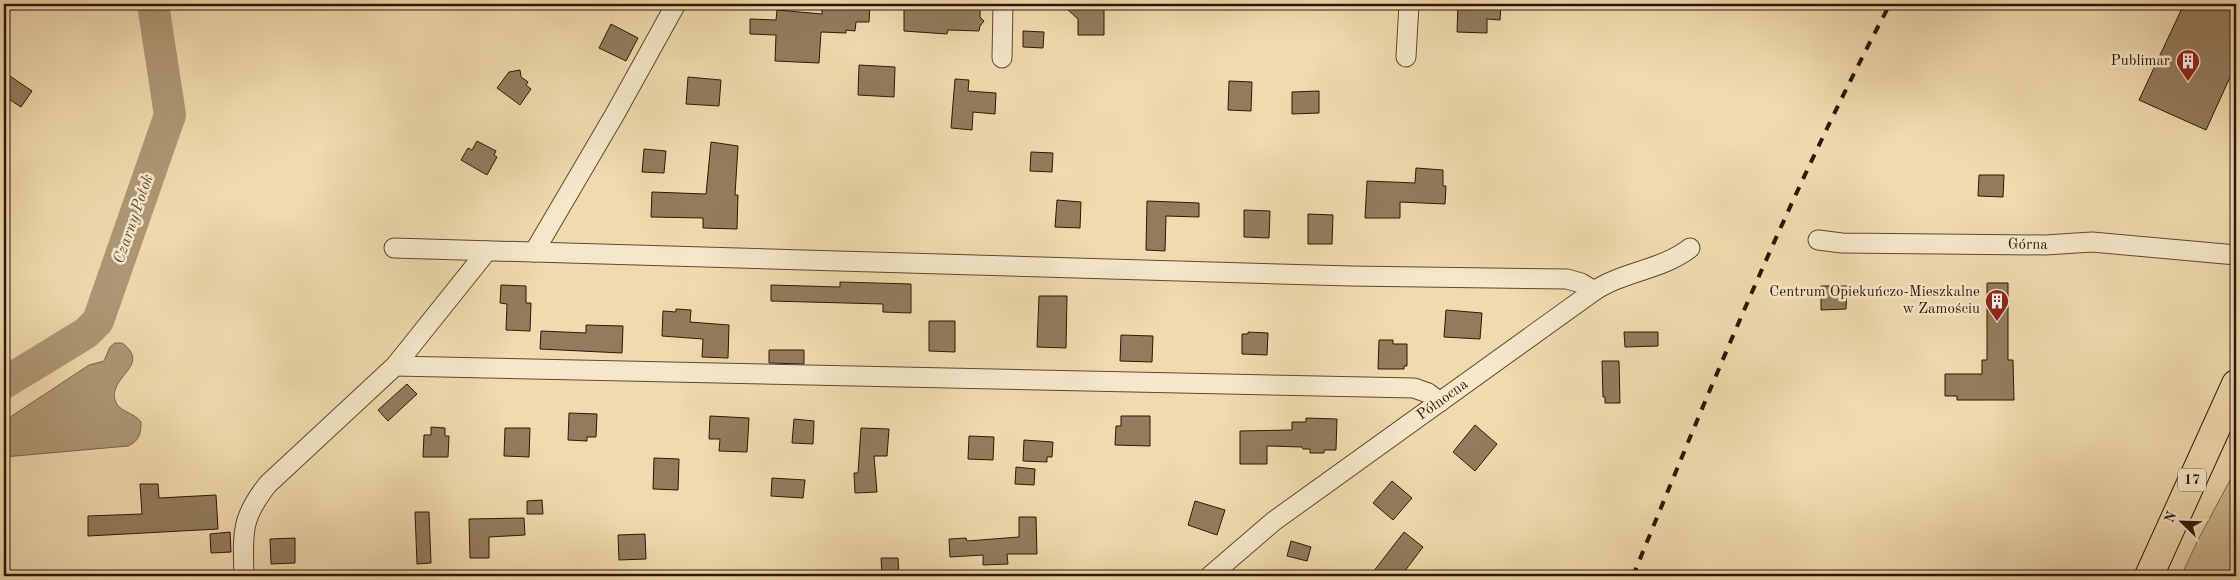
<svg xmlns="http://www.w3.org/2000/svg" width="2240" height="580" font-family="'Old Standard TT',serif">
<rect width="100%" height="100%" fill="#f0dbae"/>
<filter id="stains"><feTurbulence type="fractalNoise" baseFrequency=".004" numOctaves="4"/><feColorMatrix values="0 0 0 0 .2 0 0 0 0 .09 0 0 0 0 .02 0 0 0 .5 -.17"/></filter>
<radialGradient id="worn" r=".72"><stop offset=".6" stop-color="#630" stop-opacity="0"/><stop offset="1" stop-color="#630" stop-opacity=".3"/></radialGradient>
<path fill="#cfba91" stroke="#7f684c" d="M2236 469V576H2181L2198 540Z"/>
<path fill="#ae9875" stroke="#7b6449" d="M115 343H122C152 365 109 376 115 400 118 412 134 412 141 422 141 434 139 441 128 446L4 457V421L89 365 104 361 110 347Z"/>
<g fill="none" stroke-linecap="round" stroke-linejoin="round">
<path stroke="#ae9875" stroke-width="32" d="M4 383 86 333 98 321 170 115 153 4"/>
</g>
<path fill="#937c5d" stroke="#2f1606" d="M847 4H870L869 22H856L855 31 846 30V33L821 32 819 63 775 61 776 35 750 34V19L776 20 777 10 822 14V9H846Z
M1458 4H1501L1500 20 1487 19V33L1457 32Z
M2184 4H2236V64L2206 130 2139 100Z
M904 7 980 8V17L984 21 980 26 979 31 948 30 947 34 904 31Z
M1066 8H1104V35H1078V19Z
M611 24 638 38 626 61 599 48Z
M1023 31 1044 32 1043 48 1023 47Z
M859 65 895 67 894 97 858 95Z
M520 70 521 77 528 82 526 85 531 89 520 105 497 88 509 72Z
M4 72 32 91 21 107 4 96Z
M688 77 721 80 719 106 686 104Z
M955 79 969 80 968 91 996 93 995 114 973 112 972 130 951 128Z
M1229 81 1252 82 1251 111 1228 110Z
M1319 91V113L1292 114V92Z
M477 141 496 151 494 155 497 157 487 175 461 160 468 148 472 150Z
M711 142 738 146 735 195H738L737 229 703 228V218L651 217 652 192 706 194Z
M644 149 666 151 664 173 642 172Z
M1031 152 1053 153 1052 172 1030 171Z
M1416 168 1443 170V186H1446L1445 204 1400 202V218H1365L1367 181 1415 183Z
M1979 175H2004L2003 197 1978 196Z
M1057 200 1081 202 1080 228 1055 227Z
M1147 201 1199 203V217L1166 216 1165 251 1146 250Z
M1244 210 1270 211 1269 238 1244 237Z
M1308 214 1333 215 1332 244H1308Z
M840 282 911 284V313L883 312V304L771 301V285L840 287Z
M1987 283H2008V360H2013L2014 400H1957V396H1945V374H1982V360H1987Z
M501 285 526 286V303H531L530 331 506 330 507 304 500 303Z
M1821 286H1847L1846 309 1821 310Z
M1039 296H1067L1066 348 1037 347Z
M676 309 691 310 690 322 729 325 728 358 702 357 703 339 662 336 663 311 676 312Z
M1446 310 1482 313 1480 339 1444 337Z
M929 321H955V352L929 351Z
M586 325 623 326 622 353 540 349 541 331 586 333Z
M1248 332 1268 333 1267 355 1242 354V334H1248Z
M1624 332H1658V346L1625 347Z
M1121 335 1153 336 1152 362 1120 361Z
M1379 340H1393V344H1407V366H1404V369H1378Z
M769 350H804V364L769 363Z
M1602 361H1619L1620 403H1605V397H1603Z
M407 384 417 394 388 421 378 410Z
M569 413 597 414 596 437H587V441L568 440Z
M710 416 749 418 747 452 719 451 720 439H709Z
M1121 416H1150V446L1115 445 1116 426H1121Z
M1306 418 1337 419 1336 450H1324V453H1310V449H1303L1302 447 1267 446V464H1240V431L1292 430V422H1306Z
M794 419 814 421 813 444 792 443Z
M1475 425 1497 444 1475 471 1453 452Z
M431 427 445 428V436H449L448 457H423L424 435H431Z
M505 428H530L529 457 504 456Z
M861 428 889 429 887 456H874L877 492 855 493 854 473H858Z
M969 436 994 437 993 460 968 459Z
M1024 440 1053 442 1052 457H1047V462L1023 461Z
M654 458 679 459 678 490 653 489Z
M1016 467 1035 469 1034 485 1015 484Z
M772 478 805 480 803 498 771 496Z
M1392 481 1412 498 1393 520 1373 503Z
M140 484H158L159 498 216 495 218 529 88 536V516L142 514Z
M542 500 543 514H527V501Z
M1195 501 1225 510 1217 535 1188 525Z
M415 512H429L431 563 417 564Z
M1019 517H1036L1037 554H1007L1008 564 983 565V555L950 557 949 539 966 538 967 541 1019 537Z
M524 518 525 535 489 537V558H470L469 519Z
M230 532 231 552 211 553 210 534Z
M1404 532 1423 547 1401 576H1370Z
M645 534 646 559 619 560 618 535Z
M295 538V563L271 564 270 539Z
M1291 541 1311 547 1307 561 1287 556Z
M881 558H898L899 576H882Z"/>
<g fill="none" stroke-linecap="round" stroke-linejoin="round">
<g stroke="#5f4730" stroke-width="21">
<g id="minor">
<path d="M1406 57 1409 4"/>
<path d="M1002 58 1003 4"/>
<path id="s1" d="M1818 240 1842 243 2045 245 2092 242 2236 255"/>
<path d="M394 248 1351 276 1567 279 1581 283 1594 291"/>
<path d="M534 252 615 114 676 4"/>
<path d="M395 366 1414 388 1428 393 1440 402"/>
<path d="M244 576C243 534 240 519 268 484L395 366 487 251"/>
<path id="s2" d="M1210 576 1274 521 1594 291C1624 271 1662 270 1690 248"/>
</g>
</g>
<g stroke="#2f1606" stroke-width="30">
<path id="highway" d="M2149 576 2236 384"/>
</g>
<use href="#minor" stroke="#f5e8ca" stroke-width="19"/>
<use href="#highway" stroke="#f0dbae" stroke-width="28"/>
<path stroke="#2f1606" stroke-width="4" stroke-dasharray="9 9" stroke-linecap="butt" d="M1633 576C1712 383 1792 188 1890 4"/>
</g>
<defs>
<g id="building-pin" transform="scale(1.25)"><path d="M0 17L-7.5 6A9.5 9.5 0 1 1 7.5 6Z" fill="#8f2418" stroke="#f5e8ca"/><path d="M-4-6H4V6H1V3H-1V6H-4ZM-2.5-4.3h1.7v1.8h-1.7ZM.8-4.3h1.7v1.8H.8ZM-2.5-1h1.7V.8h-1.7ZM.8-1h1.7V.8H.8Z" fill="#fff"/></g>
</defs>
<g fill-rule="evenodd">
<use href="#building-pin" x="2188" y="61"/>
<use href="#building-pin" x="1997" y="301"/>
</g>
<g text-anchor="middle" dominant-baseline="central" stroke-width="5" stroke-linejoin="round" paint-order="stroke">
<rect fill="#f5e8ca" stroke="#6a5541" stroke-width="1" x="2178" y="468.5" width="28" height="23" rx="4"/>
<g font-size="14" font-weight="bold" fill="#2f1606">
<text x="2192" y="480">17</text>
</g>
<g font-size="15" fill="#2f1606" stroke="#f5e8ca" text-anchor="end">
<text x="2170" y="61">Publimar</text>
<text x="1980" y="292">Centrum Opiekuńczo-Mieszkalne<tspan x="1980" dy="17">w Zamościu</tspan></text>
</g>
<g font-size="15" fill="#2f1606" stroke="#f5e8ca">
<text stroke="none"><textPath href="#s1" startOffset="210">Górna</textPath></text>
<text stroke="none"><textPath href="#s2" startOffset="292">Północna</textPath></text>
</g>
<g font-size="16" font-style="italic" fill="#624a32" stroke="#f5e8ca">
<text transform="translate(134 219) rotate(-71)">Czarny Potok</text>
</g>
</g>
<rect width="2240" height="580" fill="none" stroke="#f0dbae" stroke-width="20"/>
<rect x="5" y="5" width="2230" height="570" fill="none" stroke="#2f1606" stroke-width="2.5"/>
<rect x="10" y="10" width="2220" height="560" fill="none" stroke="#2f1606"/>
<g transform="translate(2182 522) rotate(293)" stroke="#f5e8ca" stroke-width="4" paint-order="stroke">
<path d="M0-4L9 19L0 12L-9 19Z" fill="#2f1606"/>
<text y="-8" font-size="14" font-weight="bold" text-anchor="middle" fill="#2f1606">N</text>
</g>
<rect width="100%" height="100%" filter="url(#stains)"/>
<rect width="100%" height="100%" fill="url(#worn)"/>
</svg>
